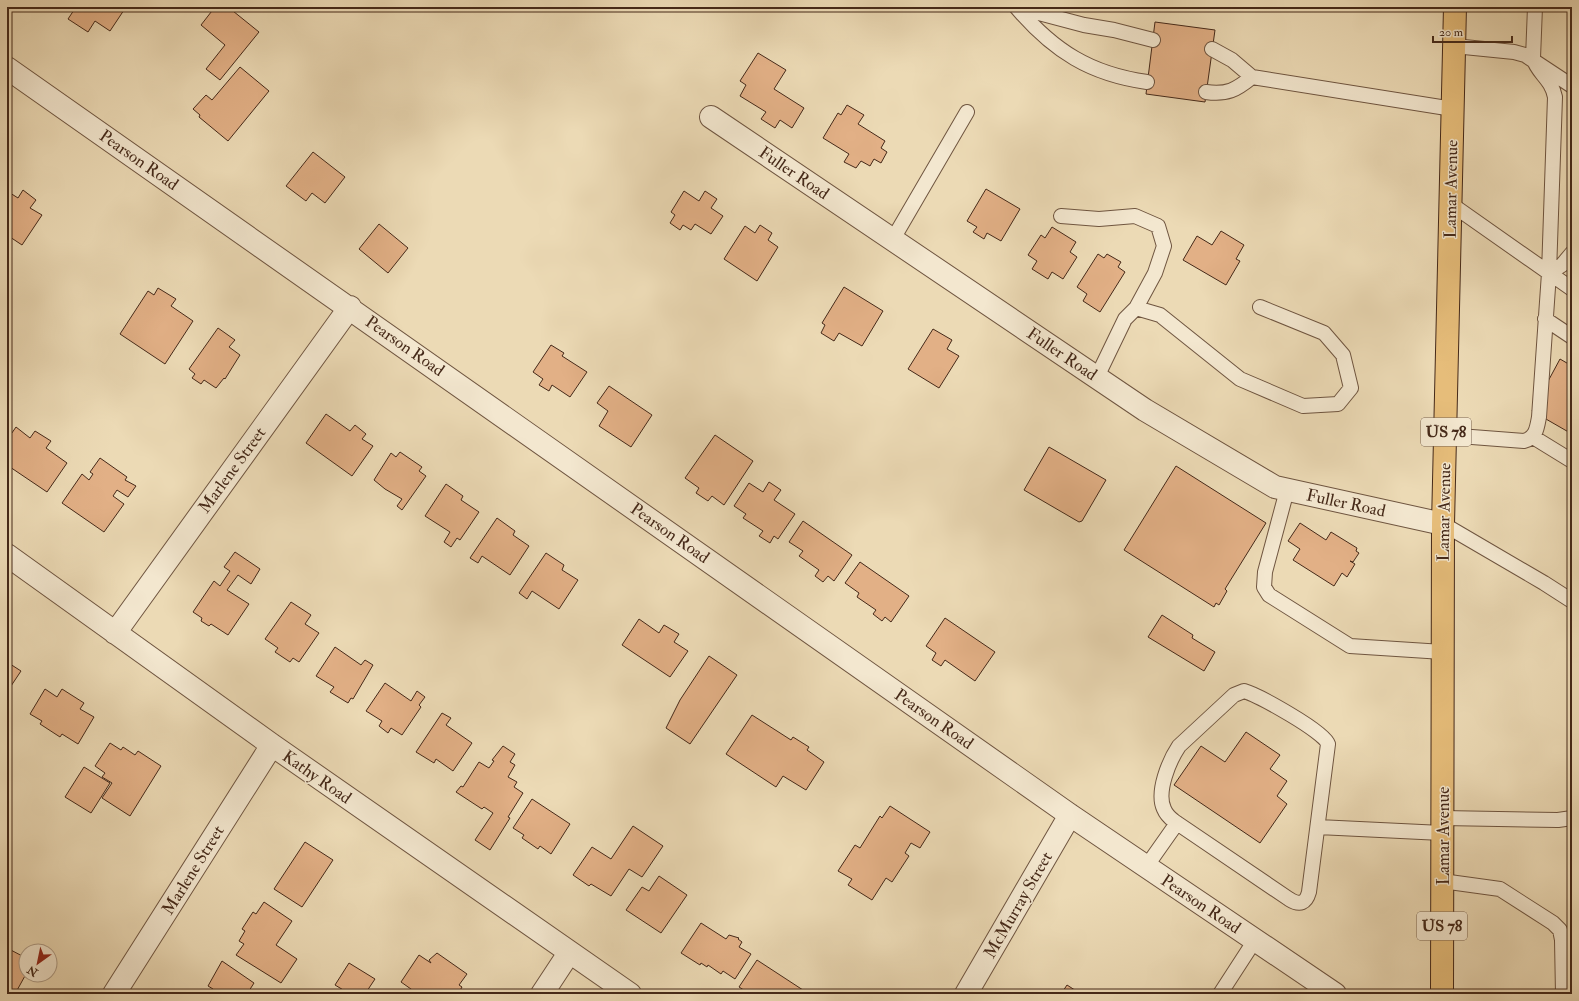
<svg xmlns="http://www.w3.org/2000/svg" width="1579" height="1001" font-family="'IM FELL Double Pica',serif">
<rect width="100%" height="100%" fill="#ecdab5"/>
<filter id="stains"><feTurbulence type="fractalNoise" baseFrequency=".005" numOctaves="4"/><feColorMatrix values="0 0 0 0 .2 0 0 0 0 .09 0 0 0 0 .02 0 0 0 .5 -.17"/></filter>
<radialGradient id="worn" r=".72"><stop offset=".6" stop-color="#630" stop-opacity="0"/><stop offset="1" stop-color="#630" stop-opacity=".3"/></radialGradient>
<path fill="#e2b086" stroke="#452919" d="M76 7H126L110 31 95 21 88 32 68 19Z
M215 7H228L259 32 220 80 206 69 225 45 201 25Z
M1155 22 1215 30 1205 102 1146 94Z
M758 53 786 70 774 89 804 108 792 128 780 120 775 128 761 119 766 112 740 96 746 85 740 81Z
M240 67 269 91 228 141 199 117 200 115 193 109 206 95 212 100Z
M847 105 864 115 858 124 885 141 881 148 887 152 881 163 874 159 870 166 861 161 856 168 844 162 849 154 823 138 838 113 841 115Z
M313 152 345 177 325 203 312 193 306 201 286 186Z
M986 189 1020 209 1001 241 987 233 984 239 973 232 977 227 967 221Z
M23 190 36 200 30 208 42 215 22 245 7 235V191L18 198Z
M684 191 699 201 705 191 717 199 711 208 723 216 711 234 695 224 691 230 683 225 680 230 670 223 675 215 671 212Z
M379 224 408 248 388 273 359 249Z
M760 225 772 233 768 240 778 247 757 281 724 259 745 226 755 233Z
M1052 227 1076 242 1070 252 1077 257 1063 279 1052 272 1048 279 1032 269 1037 261 1028 255 1041 235 1045 238Z
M1221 231 1244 245 1236 259 1240 261 1226 285 1183 260 1197 236 1212 245Z
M1098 254 1104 258 1107 254 1121 262 1118 267 1125 272 1100 312 1083 301 1087 294 1077 287Z
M844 287 883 311 862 346 839 333 834 341 821 333 825 325 822 323Z
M158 288 176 299 171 306 193 321 165 364 120 334 148 291 154 295Z
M218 328 235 340 229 347 240 355 225 379 224 378 216 388 204 380 201 384 192 378 195 374 189 369Z
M933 329 952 340 947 349 959 356 939 388 908 369Z
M551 345 564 353 562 356 587 372 570 397 552 385 549 391 539 385 543 379 533 372Z
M1560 359 1572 366V434L1532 411Z
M609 386 652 415 631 447 599 426 608 411 597 403Z
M326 414 350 431 355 425 366 434 362 439 373 446 352 476 306 443Z
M16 427 30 438 35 431 51 441 46 448 67 463 47 492 7 465V440Z
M715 435 753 461 724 505 712 496 708 501 696 493 699 488 685 478Z
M1049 447 1106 480 1082 521 1079 522 1024 490Z
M400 452 422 467 419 471 426 476 402 510 397 506 402 499 385 489 374 480 391 453 396 457Z
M100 458 127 477 125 480 136 486 128 497 117 490 113 496 124 504 104 532 62 503 82 474 89 480 93 474 90 472Z
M1176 466 1266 523 1225 589 1227 591 1219 605 1216 603 1214 607 1124 550Z
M769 482 781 490 774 500 795 514 778 539 774 536 770 543 759 536 763 531 743 518 746 514 734 506 749 483 763 492Z
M446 484 463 496 461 500 479 512 460 540 457 538 451 547 444 542 450 532 425 516Z
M497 518 515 531 513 535 529 546 510 575 482 556 478 563 470 558Z
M803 521 852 555 834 581 828 576 823 582 815 576 819 570 799 556 803 551 789 542Z
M1300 523 1326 540 1331 532 1357 548 1356 551 1359 553 1353 562 1350 561 1355 564 1347 577 1342 573 1334 586 1293 560 1300 549 1288 541Z
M235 552 260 569 251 584 238 575 227 590 249 604 228 635 211 624 209 626 201 621 202 618 193 612 214 581 220 586 230 571 224 567Z
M546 553 564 565 562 570 578 580 559 609 532 591 527 599 519 593Z
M860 562 909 596 891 622 885 617 882 621 873 614 876 610 857 597 859 593 845 583Z
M291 602 311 615 305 624 319 633 299 662 293 658 290 662 275 652 278 648 265 639Z
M1162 615 1193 635 1192 638 1215 652 1204 671 1148 637Z
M945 618 995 652 975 681 945 660 941 666 932 660 936 653 926 646Z
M639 619 659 633 664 625 679 634 674 642 688 651 670 677 622 645Z
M335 647 361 665 365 660 373 665 353 699 351 698 348 703 330 692 334 687 316 676Z
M709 656 737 675 690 744 666 728 680 700Z
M7 662 21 671 7 692Z
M385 683 411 701 417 691 425 697 419 705 421 707 402 735 391 728 388 733 379 726 382 721 366 711Z
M45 689 57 697 62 689 84 703 80 709 94 717 78 744 62 734 60 737 40 724 42 721 30 714Z
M442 713 451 718 446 725 472 743 453 771 436 759 434 763 416 752Z
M752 715 791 740 793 737 809 747 807 750 824 762 806 790 783 776 776 787 726 754Z
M1246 732 1280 755 1270 769 1287 781 1277 796 1287 804 1260 843 1174 785 1201 746 1225 762Z
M110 743 121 750 123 747 135 755 138 751 161 766 130 816 102 798 112 783 102 777 105 773 95 766Z
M503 746 515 754 510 762 515 765 508 777 517 782 514 787 523 793 508 817 510 818 490 850 475 840 493 813 484 807 482 809 456 792 461 786 463 787 479 762 489 768 494 761 492 760Z
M84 767 110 783 91 813 65 797Z
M532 799 570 824 551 854 540 846 538 849 522 838 524 835 513 828Z
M890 806 930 832 920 848 911 843 905 853 909 856 892 882 886 878 872 900 848 885 852 879 838 871 855 845 860 848 880 816 882 818Z
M633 826 663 846 642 877 629 869 611 896 591 884 589 886 573 875 592 847 611 859Z
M305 842 333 860 302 907 274 889Z
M659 876 687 895 661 933 626 910 642 887 649 891Z
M264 902 292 921 276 945 297 959 281 983 236 955 244 944 239 941 245 931 242 929 253 912 256 914Z
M701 923 726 939 729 935 739 938 738 939 742 942 739 947 751 954 735 979 723 971 721 974 708 965 707 967 701 963 700 965 681 953Z
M7 948 26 958V974L15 994H7Z
M437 953 467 974 459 985 462 987 458 994H423L420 992 418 994 401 982 419 955 431 963 429 960Z
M757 960 806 992 804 994H750L739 987Z
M222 961 254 983 247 994H209L213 989 208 986Z
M349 963 375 979 365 994H350L335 985Z
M1067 985 1081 994H1061Z"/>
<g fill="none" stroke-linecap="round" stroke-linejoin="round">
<g stroke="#6f5540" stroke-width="16">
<path id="lane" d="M1016 7 1084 25 1114 30 1153 40
M1017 8C1054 51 1090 74 1147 82
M1454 46 1514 52 1525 55 1572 86
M1212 49 1232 60 1252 77 1453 109
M1206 92C1227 95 1236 90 1252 77
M1451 204 1572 289
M1061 216 1099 219 1135 216 1158 226 1164 246 1155 273 1136 308
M893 239 967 112
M1549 273 1562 265 1572 253
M1545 319 1572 337
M1097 377 1125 319 1136 308 1160 315 1240 379 1303 406 1338 404 1351 388 1343 355 1324 333 1260 307
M1446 435 1524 441C1536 438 1537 428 1539 417L1549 273 1555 97C1551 78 1538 74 1533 58L1535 7
M1533 437 1572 461
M1287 490 1265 572 1264 587 1269 595 1350 646 1443 652
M1443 524 1544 583 1572 601
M1244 691C1258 695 1325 732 1328 744L1309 892C1306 903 1300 906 1289 899L1174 821C1170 818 1166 814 1164 809 1156 792 1169 761 1179 746L1234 695Z
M1443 818 1558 820 1572 818
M1318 827 1442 833
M1146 867 1177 823
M1442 881 1500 889 1553 923 1560 930 1562 940 1563 994
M1220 994 1255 940"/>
</g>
<g stroke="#6f5540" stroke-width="24">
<path id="street" d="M7 68 1070 815 1335 994
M711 117 1145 410 1275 487 1443 524
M7 555 272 745 630 994
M115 633 350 307
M114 994 272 745
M542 994 569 953
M966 994 1070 815"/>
</g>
<g stroke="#452919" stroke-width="24">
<path id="highway" d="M1442 994 1443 524 1455 7"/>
</g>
<use href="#lane" stroke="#f3e7cf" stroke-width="14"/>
<use href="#street" stroke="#f3e7cf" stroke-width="22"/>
<use href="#highway" stroke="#e6bd7a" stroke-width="22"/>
</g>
<g text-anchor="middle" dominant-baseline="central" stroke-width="3" stroke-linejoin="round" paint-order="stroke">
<g fill="#f3e7cf" stroke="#796250" stroke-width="1">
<rect x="1421" y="418" width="50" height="28" rx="3"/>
<rect x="1417" y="912" width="50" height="28" rx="3"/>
</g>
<g font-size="16" font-weight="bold" fill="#452919">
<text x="1446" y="432">US 78</text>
<text x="1442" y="926">US 78</text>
</g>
<g font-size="17" fill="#452919" stroke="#f3e7cf">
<text transform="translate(139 160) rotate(35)">Pearson Road</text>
<text transform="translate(794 173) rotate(34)">Fuller Road</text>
<text transform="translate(1451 189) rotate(-89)">Lamar Avenue</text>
<text transform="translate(405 346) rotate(35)">Pearson Road</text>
<text transform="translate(1062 354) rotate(34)">Fuller Road</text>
<text transform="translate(232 470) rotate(-54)">Marlene Street</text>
<text transform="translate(1346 503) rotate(12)">Fuller Road</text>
<text transform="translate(1444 512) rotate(-89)">Lamar Avenue</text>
<text transform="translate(670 533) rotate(35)">Pearson Road</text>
<text transform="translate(934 719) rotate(35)">Pearson Road</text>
<text transform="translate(317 777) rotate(35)">Kathy Road</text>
<text transform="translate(1443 836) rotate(-90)">Lamar Avenue</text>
<text transform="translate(193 870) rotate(-58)">Marlene Street</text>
<text transform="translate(1201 904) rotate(34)">Pearson Road</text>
<text transform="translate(1018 905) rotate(-60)">McMurray Street</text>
</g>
</g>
<rect width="1579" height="1001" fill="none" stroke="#ecdab5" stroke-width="24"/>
<rect x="8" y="8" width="1563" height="985" fill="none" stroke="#452919" stroke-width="2"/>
<rect x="12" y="12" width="1555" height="977" fill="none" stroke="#452919"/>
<g transform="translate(38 963) rotate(213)"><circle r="19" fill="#f3e7cf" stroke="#ad9b86"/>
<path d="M0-3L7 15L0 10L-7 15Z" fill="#8f2418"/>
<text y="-6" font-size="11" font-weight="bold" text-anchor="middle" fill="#452919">N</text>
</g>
<path d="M1433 36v6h79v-6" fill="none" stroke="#452919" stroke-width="2"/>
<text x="1439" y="36" font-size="12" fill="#452919" stroke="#f3e7cf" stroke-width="3" paint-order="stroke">20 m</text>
<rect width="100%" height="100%" filter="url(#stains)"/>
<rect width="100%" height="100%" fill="url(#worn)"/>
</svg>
